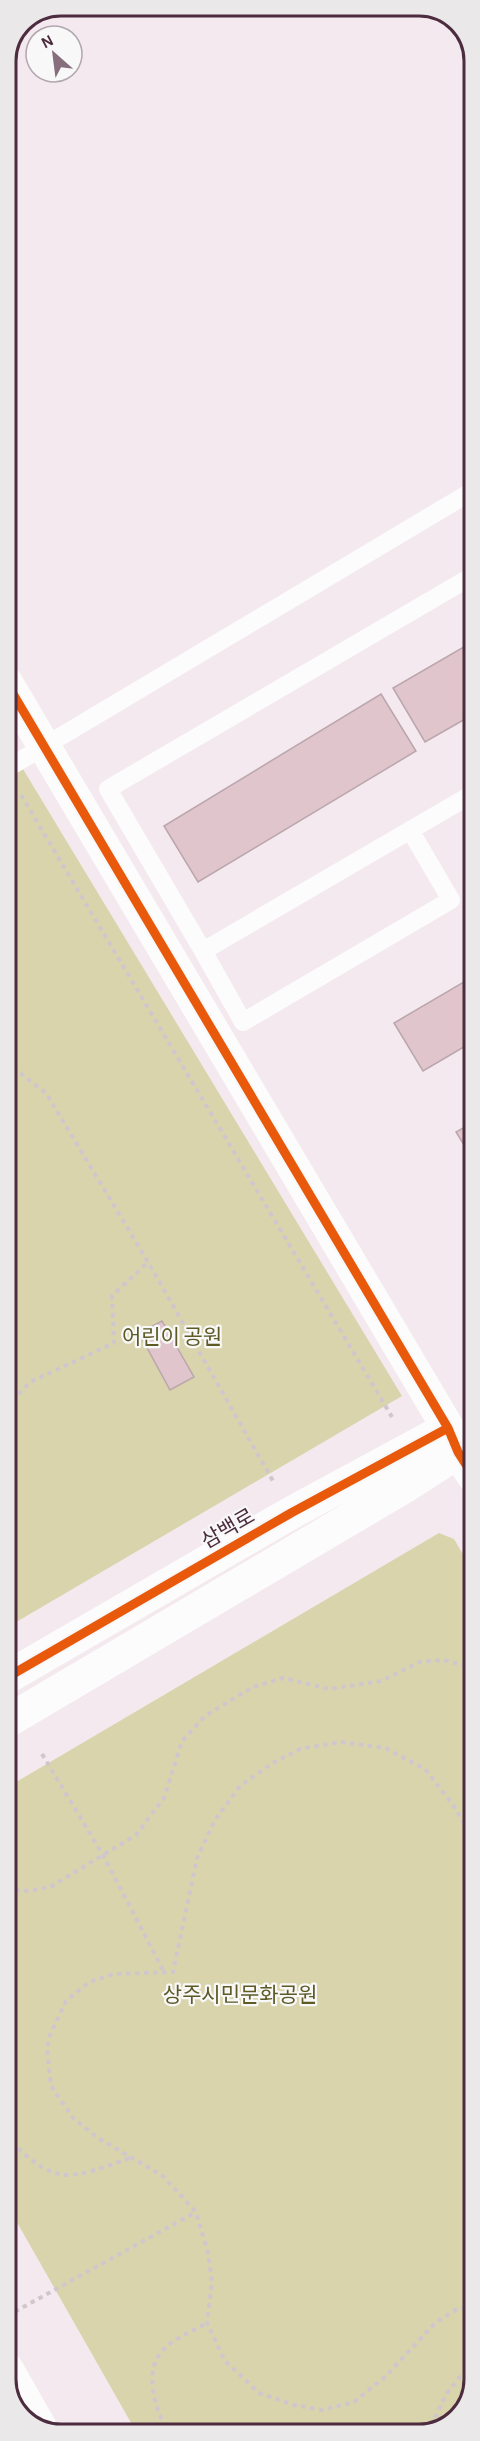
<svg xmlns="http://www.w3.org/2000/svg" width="480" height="2441" font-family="'Alegreya Sans','Noto Sans KR',sans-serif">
<rect width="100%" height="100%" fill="#f3e9ee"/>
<path fill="#dad4ad" d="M6 741 402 1396 6 1628Z
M439 1533 454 1539 474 1573V2380L460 2416 426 2434 138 2435 6 2203V1788Z"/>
<path fill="#e0c5cc" stroke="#baa6ac" stroke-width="1.5" d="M474 641V714L425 742 393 688Z
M381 694 416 751 198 882 164 826Z
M474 976V1041L423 1071 394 1023Z
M474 1122V1161L456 1132Z
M162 1321 194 1377 170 1390 139 1333Z"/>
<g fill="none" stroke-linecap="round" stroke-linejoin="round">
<path stroke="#d0c7cd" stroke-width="4" stroke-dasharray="4.5 4.5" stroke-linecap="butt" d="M21 795 392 1417
M6 1062 46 1093 148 1262 273 1481
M6 1407 30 1382 114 1343 112 1296 148 1262
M42 1754 103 1855 164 1972
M474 1849 470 1833 453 1805 425 1769 385 1748 341 1742 300 1749 271 1764 240 1786 215 1820 197 1858 173 1972 114 1974 89 1982 66 2001 50 2035 47 2049 51 2086 73 2118 98 2138 163 2176 196 2212 208 2253 212 2282 207 2323 225 2361 259 2393 294 2405 322 2410 354 2402 386 2376 435 2323 457 2309 474 2306
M6 1890 30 1891 52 1886 136 1835 164 1798 182 1741 205 1716 253 1687 283 1678 330 1689 381 1681 420 1662 444 1660 474 1668
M474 1915 465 2003 474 2008
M466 2003 474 1998
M6 2135C19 2150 39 2170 59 2174 79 2179 114 2163 133 2157
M7 2316 196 2212
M427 2434 447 2393 474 2359
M170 2435C156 2413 142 2372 163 2350 174 2338 193 2331 207 2323"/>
<path stroke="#fdfcfc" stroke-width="18" d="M474 575 108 789 203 951 474 793
M6 769 474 490
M203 951 243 1022 451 900 410 830"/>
<path stroke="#fdfcfc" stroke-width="33" d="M6 682 448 1428
M7 2369 40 2427"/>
<path stroke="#fdfcfc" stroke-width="33" d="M6 1678 291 1513 448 1428 458 1452 474 1477
M6 1722 404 1487 474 1442"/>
<g stroke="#f8f8f8" stroke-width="13">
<path id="cycleway" d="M6 682 448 1428
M6 1678 291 1513 448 1428 458 1452 474 1477"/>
</g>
<use href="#cycleway" stroke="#e8590c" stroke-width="9"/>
</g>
<g text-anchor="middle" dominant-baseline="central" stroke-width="4.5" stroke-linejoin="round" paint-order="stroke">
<g font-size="21" fill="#5d5a26" stroke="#f8f8f8">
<text x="172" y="1337">어린이 공원</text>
<text x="240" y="1995">상주시민문화공원</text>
</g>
<g font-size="21" fill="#4c2c3e" stroke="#f8f8f8">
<text transform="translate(228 1529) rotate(-30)">삼백로</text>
</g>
</g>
<path d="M0 0H480V2441H0ZM61 16H419A45 45 0 0 1 464 61V2379A45 45 0 0 1 419 2424H61A45 45 0 0 1 16 2379V61A45 45 0 0 1 61 16Z" fill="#eae8e9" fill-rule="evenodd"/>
<path fill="none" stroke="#4c2c3e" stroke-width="3" d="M61 16H419A45 45 0 0 1 464 61V2379A45 45 0 0 1 419 2424H61A45 45 0 0 1 16 2379V61A45 45 0 0 1 61 16Z"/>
<g transform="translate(54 54) rotate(332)"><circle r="28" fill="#f8f8f8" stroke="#b3a6ae" stroke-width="1.5"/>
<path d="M0-4.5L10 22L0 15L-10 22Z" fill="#866e7c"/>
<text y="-9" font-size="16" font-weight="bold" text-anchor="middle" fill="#4c2c3e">N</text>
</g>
</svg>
